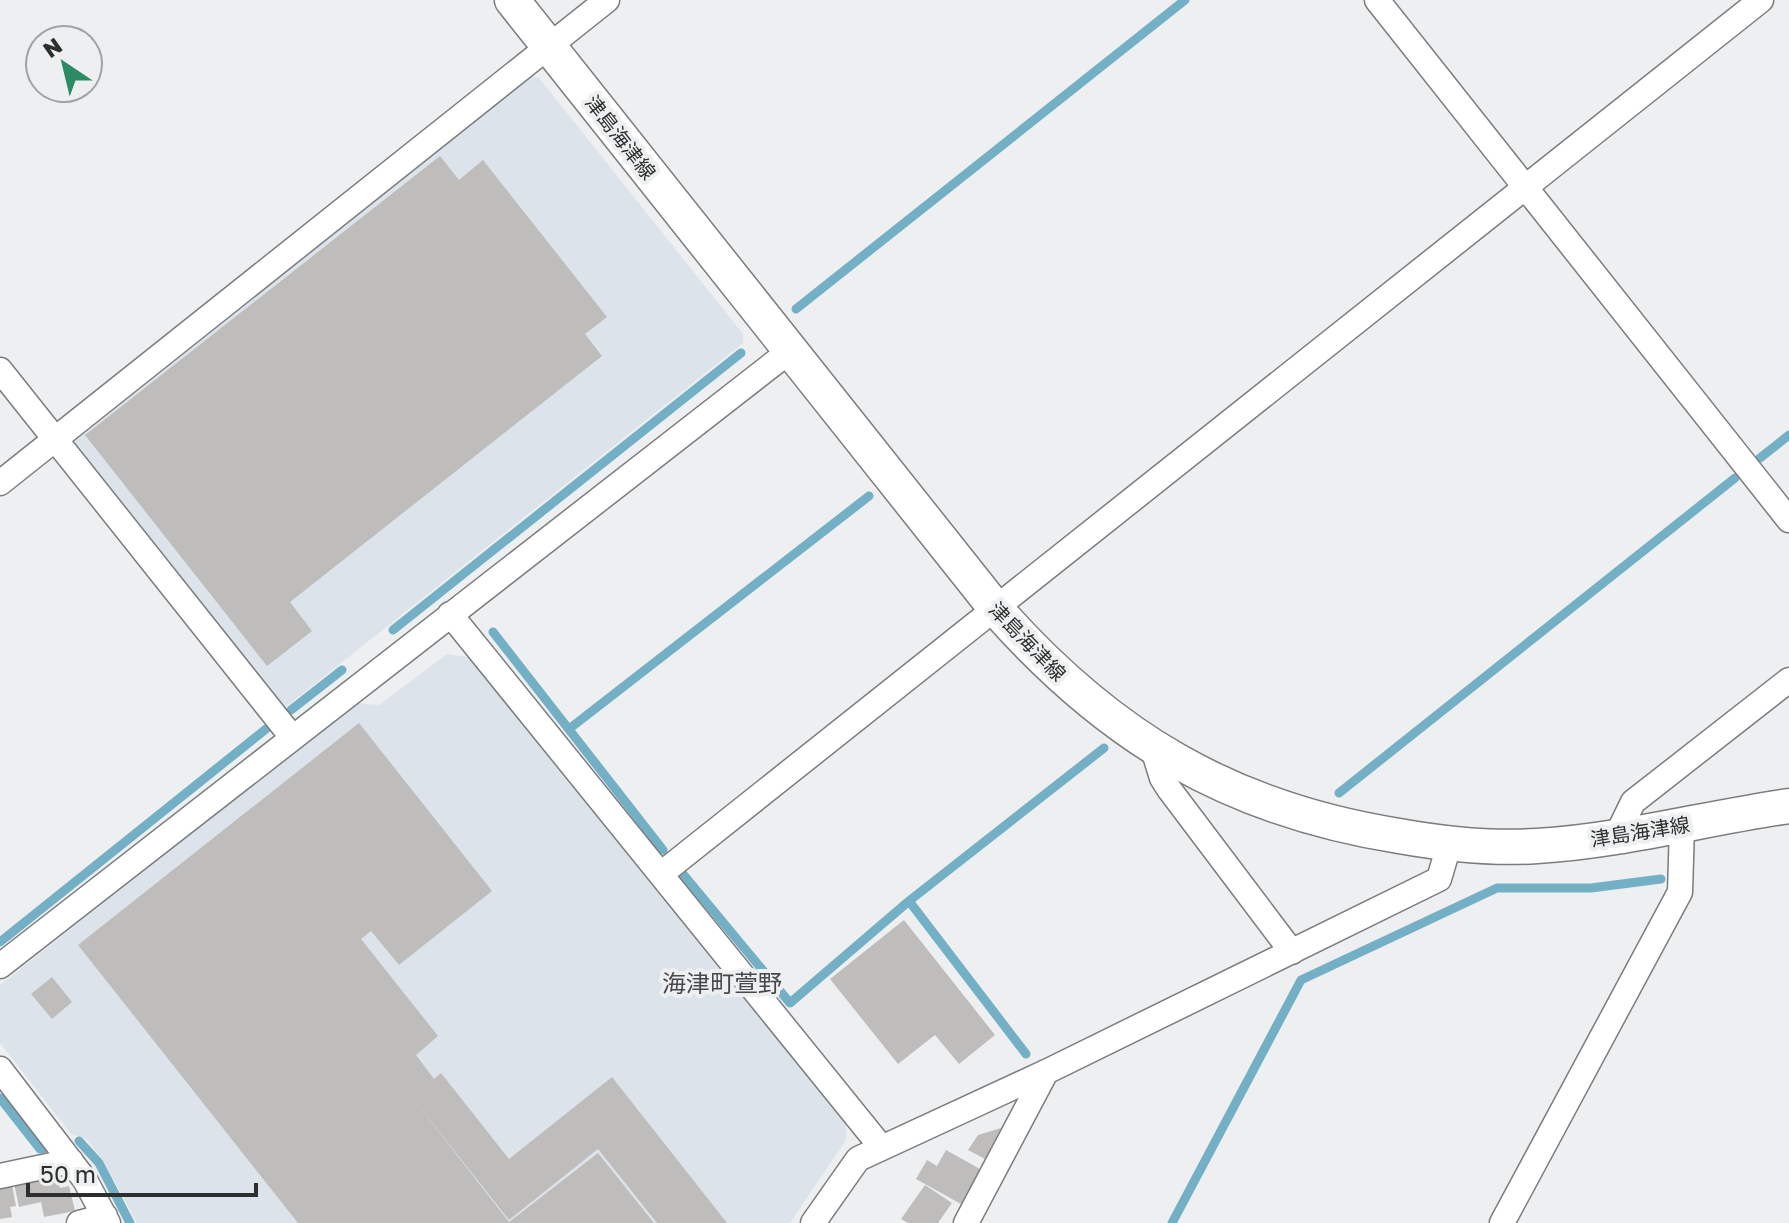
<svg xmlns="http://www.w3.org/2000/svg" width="1789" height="1223" font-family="'Golos Text','Noto Sans JP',sans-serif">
<rect width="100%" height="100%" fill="#eeeff1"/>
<path fill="#dce3ea" d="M526 75 539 78 743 334V343L282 710 72 446 73 435Z
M447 654 472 658 846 1124V1140L790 1223H137L103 1160 86 1139 71 1134 0 1043V985L357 703 379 705Z"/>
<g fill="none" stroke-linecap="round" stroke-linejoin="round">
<path stroke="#73afc5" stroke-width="9" d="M796 309 1185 0
M1760 458 1789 435
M393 630 741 353
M493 632 663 850
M291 710 342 670
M569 729 869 496
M1339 793 1735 478
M682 873 790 1003 909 901 1026 1054
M909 901 1104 748
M0 942 266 729
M0 1098 40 1149 45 1148
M79 1141 99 1163 130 1223
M1172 1223 1301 980 1497 888H1591L1661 879"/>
</g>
<path fill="#bebdbc" d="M440 156 459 180 483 160 607 317 585 334 602 356 290 602 312 631 267 666 85 435Z
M359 723 492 891 399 965 371 931 361 939 438 1036 416 1055 434 1079 441 1073 509 1159 612 1077 727 1223H657L598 1149 509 1220 411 1096 509 1222 598 1153 654 1223H298L78 945Z
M904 920 995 1035 959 1064 935 1035 898 1064 830 979Z
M52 977 72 1002 52 1019 31 994Z
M1001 1128 985 1159 968 1150 978 1135Z
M946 1150 980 1169 961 1204 916 1179 927 1160 937 1166Z
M57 1174 60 1188 69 1186 75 1211 44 1217 41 1202 19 1207 14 1183Z
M12 1185 16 1206 10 1207 12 1217 0 1219V1188Z
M925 1185 952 1203 938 1223H908L901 1219Z"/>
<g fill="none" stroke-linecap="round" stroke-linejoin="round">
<g stroke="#7b7c7d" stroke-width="27">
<path id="street" d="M1377 0 1789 520
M0 370 292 737
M0 483 607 0
M450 614 882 1148
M1153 749 1162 778 1169 789 1292 952
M1617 835 1633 802 1789 680
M661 874 1761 0
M0 966 791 350
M0 1069 85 1180 108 1223
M0 1176 71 1161
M79 1223 105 1216
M813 1223 858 1159 1046 1072 1439 879 1449 845
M966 1223 1046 1072
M1502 1223 1680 892 1682 826"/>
</g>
<g stroke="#7b7c7d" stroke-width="37">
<path id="secondary" d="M512 0 996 609C1109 737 1229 809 1399 836 1444 844 1491 849 1537 846 1622 841 1705 818 1789 806"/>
</g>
<use href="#street" stroke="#fff" stroke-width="24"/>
<use href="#secondary" stroke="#fff" stroke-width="34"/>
</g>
<g text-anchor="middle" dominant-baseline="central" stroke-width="8" stroke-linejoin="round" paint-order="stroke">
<g font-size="20" fill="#2d2e2e" stroke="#eeeff1">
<text transform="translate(621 137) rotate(52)">津島海津線</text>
<text transform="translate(1028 641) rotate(46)">津島海津線</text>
<text transform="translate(1640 831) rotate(-9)">津島海津線</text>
</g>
<g font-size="24" fill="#48494a" stroke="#eeeff1">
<text x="722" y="982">海津町萱野</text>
</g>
</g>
<g transform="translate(64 64) rotate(325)"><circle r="38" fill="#eeeff1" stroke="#a1a2a3" stroke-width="2"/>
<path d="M0-6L14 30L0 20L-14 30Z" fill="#2c8b63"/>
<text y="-12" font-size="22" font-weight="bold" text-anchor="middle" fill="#2d2e2e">N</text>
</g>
<path d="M28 1183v12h228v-12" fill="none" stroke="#2d2e2e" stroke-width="4"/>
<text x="40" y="1183" font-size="24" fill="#2d2e2e" stroke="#eeeff1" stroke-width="6" paint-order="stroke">50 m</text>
</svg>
